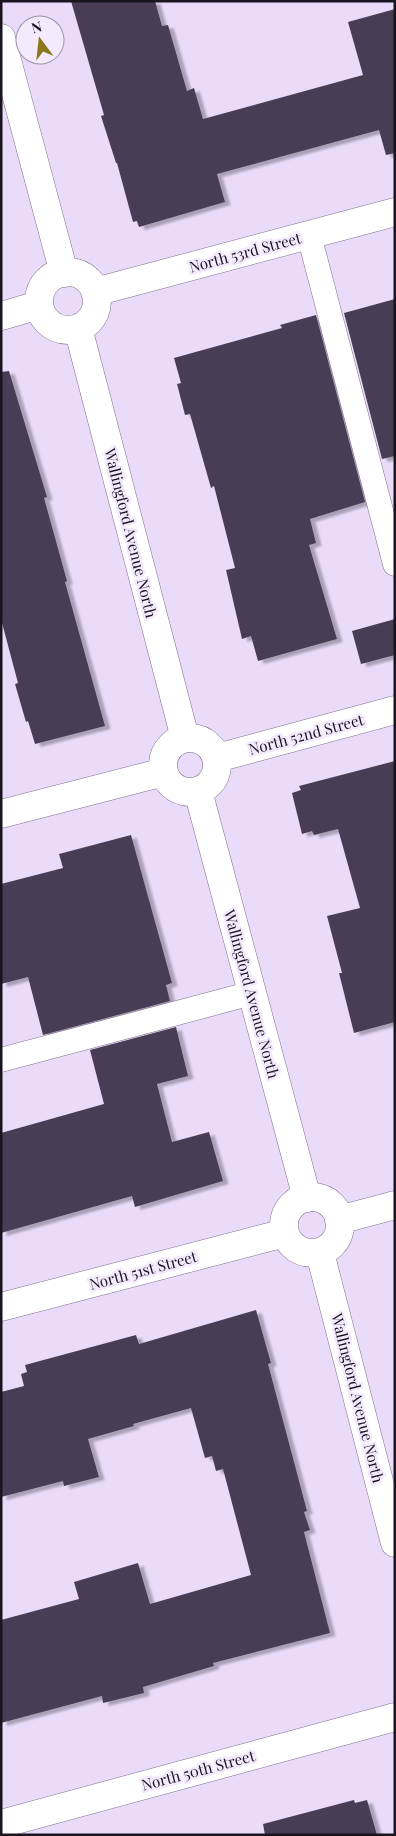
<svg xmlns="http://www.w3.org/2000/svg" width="396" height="1836" font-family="'Playfair Display',serif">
<defs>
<filter id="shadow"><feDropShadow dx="5.5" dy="3" stdDeviation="1" flood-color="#0004"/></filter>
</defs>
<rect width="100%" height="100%" fill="#e9dbf9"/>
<path fill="#4a3e56" filter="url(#shadow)" d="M71 1H155L162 26 168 25 187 91 194 88 203 119 363 75 348 22 395 9V153L386 155 379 130 217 174 225 202 139 227 137 221 133 222 117 163H116L101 116 104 115Z
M395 299V456L382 459 344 313Z
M316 315 365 502 310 519 316 543 309 545 337 639 258 661 251 636 242 639 226 570 235 568 214 486 211 488 190 414 185 415 177 384 181 383 174 358 282 328 280 325Z
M9 371 47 497 44 498 67 581 65 582 105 726 35 744 28 721 26 722 15 684 18 683 1 619V372Z
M395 619V655L361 664 352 631Z
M395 761V1022L354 1033 339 973H342L327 916 360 908 338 829 314 835 312 831 302 834 292 793 301 790 299 786Z
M131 835 172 983 166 985 170 1001 43 1035 28 977 1 984V884L63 868 59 854Z
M176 1027 188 1076 157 1084 172 1142 209 1132 223 1181 135 1207 132 1196 1 1233V1133L104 1104 90 1050Z
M256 1310 271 1363 268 1364 307 1511 304 1512 310 1530 304 1532 330 1633 213 1663 214 1666 143 1687 144 1693 103 1703 102 1696 1 1723V1620L79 1599 74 1582 138 1563 150 1604 251 1575 223 1469 216 1471 212 1456 205 1458 191 1408 133 1424 134 1426 88 1439 99 1477 64 1486 63 1481 1 1497V1392L24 1386 21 1374 27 1372 25 1365 136 1335 139 1344Z
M354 1800 355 1803 367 1800 377 1835H265L263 1824Z"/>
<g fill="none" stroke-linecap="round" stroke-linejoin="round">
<g stroke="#7f728d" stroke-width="25">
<path id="lane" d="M309 235 395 564
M1 1060 252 993"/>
</g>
<g stroke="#7f728d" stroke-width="29">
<path id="street" d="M1 38 64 273
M39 301a29 29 0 1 1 58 0a29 29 0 1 1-58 0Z
M95 292 395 212
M1 316 39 305
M78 328 185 738
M163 765a27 27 0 1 1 54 0a27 27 0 1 1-54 0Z
M217 758 395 710
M198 791 307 1198
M1 814 164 772
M284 1225a28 28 0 1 1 56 0a28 28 0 1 1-56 0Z
M339 1220 395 1205
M320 1253 395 1543
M1 1307 285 1233"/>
</g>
<g stroke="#7f728d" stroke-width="29">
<path id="secondary" d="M1 1824 395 1717"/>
</g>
<use href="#lane" stroke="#fff" stroke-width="24"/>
<use href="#street" stroke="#fff" stroke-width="28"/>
<use href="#secondary" stroke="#fff" stroke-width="28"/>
</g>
<g text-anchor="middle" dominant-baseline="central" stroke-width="5" stroke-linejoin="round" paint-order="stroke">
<g font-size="15" fill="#19141f" stroke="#f3ebfd">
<text transform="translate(245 252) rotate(-15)">North 53rd Street</text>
<text transform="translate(131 533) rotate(76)">Wallingford Avenue North</text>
<text transform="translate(306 734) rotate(-15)">North 52nd Street</text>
<text transform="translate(252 994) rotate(75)">Wallingford Avenue North</text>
<text transform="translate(143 1270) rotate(-15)">North 51st Street</text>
<text transform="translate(358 1398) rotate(76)">Wallingford Avenue North</text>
<text transform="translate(198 1770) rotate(-15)">North 50th Street</text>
</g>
</g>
<rect width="396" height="1836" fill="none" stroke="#19141f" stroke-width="5"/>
<g transform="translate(40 40) rotate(345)"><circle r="24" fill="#f3ebfd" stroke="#9c95a4"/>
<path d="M0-4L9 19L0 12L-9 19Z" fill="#8b781d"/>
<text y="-8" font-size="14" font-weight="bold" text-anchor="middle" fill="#19141f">N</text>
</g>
</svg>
